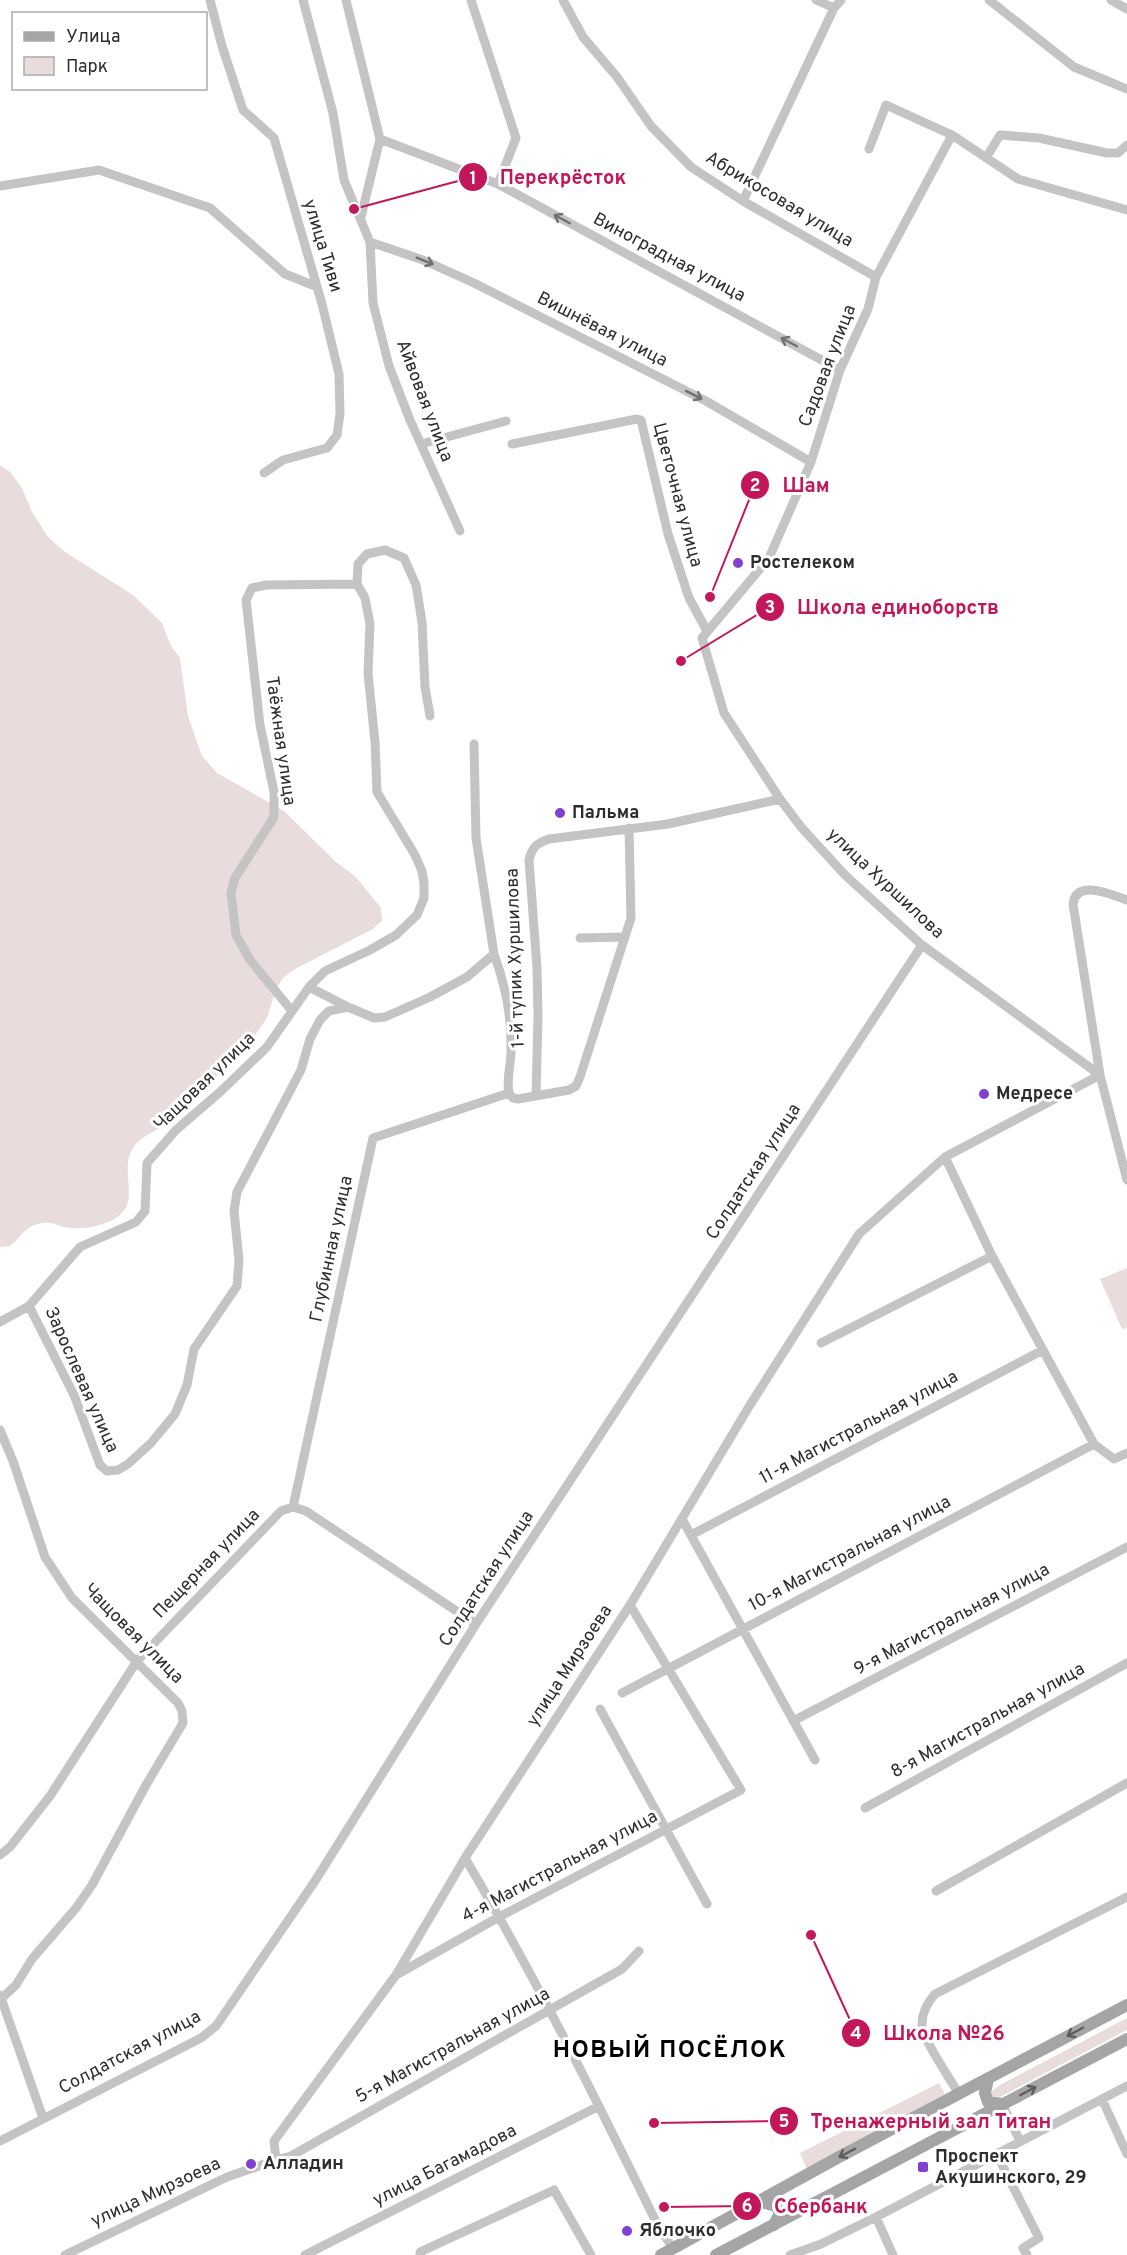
<svg xmlns="http://www.w3.org/2000/svg" width="1127" height="2255" font-family="Overpass,sans-serif">
<rect width="100%" height="100%" fill="#fff"/>
<path fill="#e9dcdc" d="M0 465 10 472 22 488 32 512 48 537 65 552 133 595 162 623 171 646 180 658 188 716 202 756 217 773 284 811 336 862 356 877 381 908 382 921 373 929 295 969 283 978 276 989 267 1018 252 1039 174 1120C162 1128 143 1135 135 1145 118 1165 139 1199 121 1214 108 1226 81 1231 64 1227 54 1224 49 1221 38 1224 23 1228 21 1238 10 1246L0 1247Z
M1127 1268V1328L1122 1329 1100 1279Z
M1127 2018V2030L1000 2097 992 2096V2091L1000 2085Z
M939 2083 945 2094 807 2169 800 2153Z"/>
<g fill="none" stroke-linecap="round" stroke-linejoin="round">
<path stroke="#c4c4c4" stroke-width="9" d="M210 0 222 46 243 110 274 138 322 304 339 374 340 413 337 435 327 448 283 460 264 473
M303 0 333 113 344 180 370 242 373 303 389 366 410 420 460 531
M346 0 380 139 361 217
M471 0 516 138 498 184
M563 0 583 37 617 77 651 126 691 167 743 201 876 277
M816 0 834 8
M989 0 1074 67 1127 89
M1111 0 1127 9
M952 135 876 277 868 309 840 370 811 462 769 558 702 638 724 713 780 799 801 827 845 875 922 945 1100 1075
M380 139 498 184 840 370
M869 149 886 105 952 135 1018 179 1127 210
M986 158 1000 135 1039 138 1107 153H1118L1127 145
M0 186 99 170 210 208 285 274 315 286
M743 201 834 8 841 0
M370 242 423 260 474 283 706 401 811 462
M421 444 506 421
M512 444 637 419 641 420 668 534 689 598 707 631
M357 584 358 564 367 554 385 550 404 558 416 585 422 622 425 687 430 716
M1127 900C1112 895 1076 878 1073 904L1100 1075 1127 1180
M580 938 625 937
M494 954C505 984 512 1019 511 1051 511 1065 506 1079 509 1093L513 1098 518 1099 569 1090 576 1086 580 1077 631 918 629 828
M309 987 348 1007
M292 1011 250 960 236 935 231 893 235 878 274 817V792L260 725 246 600 252 588 266 585 357 584
M536 1096 538 1016 537 968 529 860C532 847 537 843 549 839L668 824 780 799
M945 1157 992 1256 1094 1444 1114 1459 1127 1453
M29 1306 74 1395 100 1465 107 1471 118 1470 128 1464 151 1443 175 1414 187 1385 194 1349 237 1286 239 1260 234 1211 237 1192 301 1070 310 1039 320 1020 329 1011 348 1007 374 1018 385 1017 430 997 467 977 494 954 476 838 474 744
M0 1322 29 1306 80 1247 136 1222 145 1211 147 1163 176 1130 220 1092 267 1047 309 987 325 971 370 950 396 935 417 915 424 898V883L422 871 415 855 377 792 375 742 368 673 370 624 365 598 357 584
M821 1343 992 1256
M0 1430 13 1461 45 1557 72 1598 178 1703 182 1711 183 1723 146 1785 92 1885 76 1908 32 1959 16 1985 2 1998
M293 1507 373 1138 509 1093
M682 1519 815 1760
M691 1535 1043 1350
M622 1693 1094 1444
M600 1709 707 1904
M793 1721 1127 1547
M865 1808 1127 1663
M0 1855 10 1847 50 1796 137 1661 281 1511 293 1507 306 1511 476 1624
M465 1858C536 1978 598 2103 659 2228L673 2248
M936 1891 1127 1783
M396 1975 499 1917 741 1790 630 1605
M0 1995 43 2118
M959 2094C952 2082 923 2039 922 2028 921 2015 927 2003 935 1994L1127 1897
M1102 2099 1127 2154
M1002 2104 1020 2141
M0 2141 201 2038 216 2026 315 1881 476 1624 922 945
M996 2153 1039 2238 1023 2248 1027 2255
M276 2160 291 2156 622 1969 639 1951
M876 2217 893 2255
M65 2255 227 2177 276 2160 274 2141 396 1975 465 1858 630 1605 750 1405 859 1234 945 1157 1100 1075
M305 2255 599 2106
M420 2255V2252L554 2190 591 2255
M790 2255 821 2244 876 2217 1127 2086"/>
<path stroke="#a5a5a5" stroke-width="12" d="M988 2079 985 2093 988 2102 1002 2104
M758 2201 776 2206 780 2213 774 2225
M661 2255 839 2157 1127 2005
M716 2255 1127 2039"/>
</g>
<defs><path id="oneway-shaft" d="M-6 0H5M1.5-3L5.5 0L1.5 3" fill="none" stroke-width="1.6" stroke-linecap="round" stroke-linejoin="round" transform="scale(1.5)"/></defs>
<g stroke="#717171">
<use href="#oneway-shaft" transform="translate(562 219) rotate(-152)"/>
<use href="#oneway-shaft" transform="translate(425 261) rotate(22)"/>
<use href="#oneway-shaft" transform="translate(789 342) rotate(-152)"/>
<use href="#oneway-shaft" transform="translate(694 395) rotate(27)"/>
</g>
<g stroke="#5d5d5d">
<use href="#oneway-shaft" transform="translate(1075 2032) rotate(152)"/>
<use href="#oneway-shaft" transform="translate(1028 2091) rotate(-28)"/>
<use href="#oneway-shaft" transform="translate(847 2153) rotate(152)"/>
</g>
<g fill="#813fd4" stroke="#fff" stroke-width="2">
<circle cx="738" cy="563" r="6"/>
<circle cx="560" cy="813" r="6"/>
<circle cx="984" cy="1094" r="6"/>
<circle cx="251" cy="2164" r="6"/>
<rect x="917" y="2161" width="12" height="12" rx="3"/>
<circle cx="627" cy="2231" r="6"/>
</g>
<g text-anchor="middle" dominant-baseline="central" stroke-width="6" stroke-linejoin="round" paint-order="stroke">
<g font-size="18" fill="#2d2d2d" stroke="#fff">
<text transform="translate(779 200) rotate(31)">Абрикосовая улица</text>
<text transform="translate(322 246) rotate(73)">улица Тиви</text>
<text transform="translate(669 258) rotate(28)">Виноградная улица</text>
<text transform="translate(602 330) rotate(27)">Вишнёвая улица</text>
<text transform="translate(828 366) rotate(-69)">Садовая улица</text>
<text transform="translate(424 401) rotate(69)">Айвовая улица</text>
<text transform="translate(677 495) rotate(75)">Цветочная улица</text>
<text transform="translate(280 741) rotate(82)">Таёжная улица</text>
<text transform="translate(885 884) rotate(43)">улица Хуршилова</text>
<text transform="translate(516 958) rotate(-92)">1-й тупик Хуршилова</text>
<text transform="translate(205 1082) rotate(-44)">Чащовая улица</text>
<text transform="translate(754 1172) rotate(-57)">Солдатская улица</text>
<text transform="translate(332 1249) rotate(-78)">Глубинная улица</text>
<text transform="translate(81 1380) rotate(66)">Зарослевая улица</text>
<text transform="translate(859 1428) rotate(-28)">11-я Магистральная улица</text>
<text transform="translate(850 1554) rotate(-28)">10-я Магистральная улица</text>
<text transform="translate(207 1564) rotate(-46)">Пещерная улица</text>
<text transform="translate(487 1579) rotate(-57)">Солдатская улица</text>
<text transform="translate(952 1620) rotate(-28)">9-я Магистральная улица</text>
<text transform="translate(133 1634) rotate(45)">Чащовая улица</text>
<text transform="translate(570 1666) rotate(-57)">улица Мирзоева</text>
<text transform="translate(988 1721) rotate(-29)">8-я Магистральная улица</text>
<text transform="translate(560 1867) rotate(-28)">4-я Магистральная улица</text>
<text transform="translate(453 2046) rotate(-29)">5-я Магистральная улица</text>
<text transform="translate(130 2053) rotate(-28)">Солдатская улица</text>
<text transform="translate(445 2166) rotate(-27)">улица Багамадова</text>
<text transform="translate(156 2193) rotate(-25)">улица Мирзоева</text>
</g>
<g font-size="18" font-weight="bold" fill="#2d2d2d" stroke="#fff" text-anchor="start">
<text x="750" y="563">Ростелеком</text>
<text x="572" y="813">Пальма</text>
<text x="996" y="1094">Медресе</text>
<text x="935" y="2157">Проспект<tspan x="935" dy="21">Акушинского, 29</tspan></text>
<text x="263" y="2164">Алладин</text>
<text x="639" y="2231">Яблочко</text>
</g>
<g font-size="24" font-weight="bold" letter-spacing="1.5" fill="#000" stroke="#fff">
<text x="670" y="2051">НОВЫЙ ПОСЁЛОК</text>
</g>
</g>
<path fill="none" stroke="#c2185b" stroke-width="2" d="M354 209L473 177M710 597L755 485M681 661L770 607M811 1935L856 2033M654 2123L784 2121M664 2207L747 2206"/>
<g fill="#c2185b" stroke="#fff" stroke-width="2">
<circle cx="354" cy="209" r="6"/>
<circle cx="710" cy="597" r="6"/>
<circle cx="681" cy="661" r="6"/>
<circle cx="811" cy="1935" r="6"/>
<circle cx="654" cy="2123" r="6"/>
<circle cx="664" cy="2207" r="6"/>
<circle cx="473" cy="177" r="15"/>
<circle cx="755" cy="485" r="15"/>
<circle cx="770" cy="607" r="15"/>
<circle cx="856" cy="2033" r="15"/>
<circle cx="784" cy="2121" r="15"/>
<circle cx="747" cy="2206" r="15"/>
</g>
<g font-size="18" text-anchor="middle" font-weight="bold" fill="#fff">
<text x="473" y="184">1</text>
<text x="755" y="491">2</text>
<text x="770" y="613">3</text>
<text x="856" y="2039">4</text>
<text x="784" y="2127">5</text>
<text x="747" y="2212">6</text>
</g>
<g font-size="20" text-anchor="middle" font-weight="bold" fill="#c2185b" stroke="#fff" stroke-width="6" stroke-linejoin="round" paint-order="stroke">
<text x="563" y="184">Перекрёсток</text>
<text x="806" y="492">Шам</text>
<text x="898" y="614">Школа единоборств</text>
<text x="944" y="2040">Школа №26</text>
<text x="931" y="2128">Тренажерный зал Титан</text>
<text x="821" y="2213">Сбербанк</text>
</g>
<rect x="12" y="12" width="195" height="78" fill="#ffffff" stroke="#ababab" stroke-width="1.5"/>
<rect x="24" y="32" width="30" height="9" fill="#a5a5a5" stroke="#ababab" stroke-width="1.5"/>
<text x="66" y="42" font-size="18" fill="#2d2d2d">Улица</text>
<rect x="24" y="57" width="30" height="18" fill="#e9dcdc" stroke="#ababab" stroke-width="1.5"/>
<text x="66" y="72" font-size="18" fill="#2d2d2d">Парк</text>
</svg>
